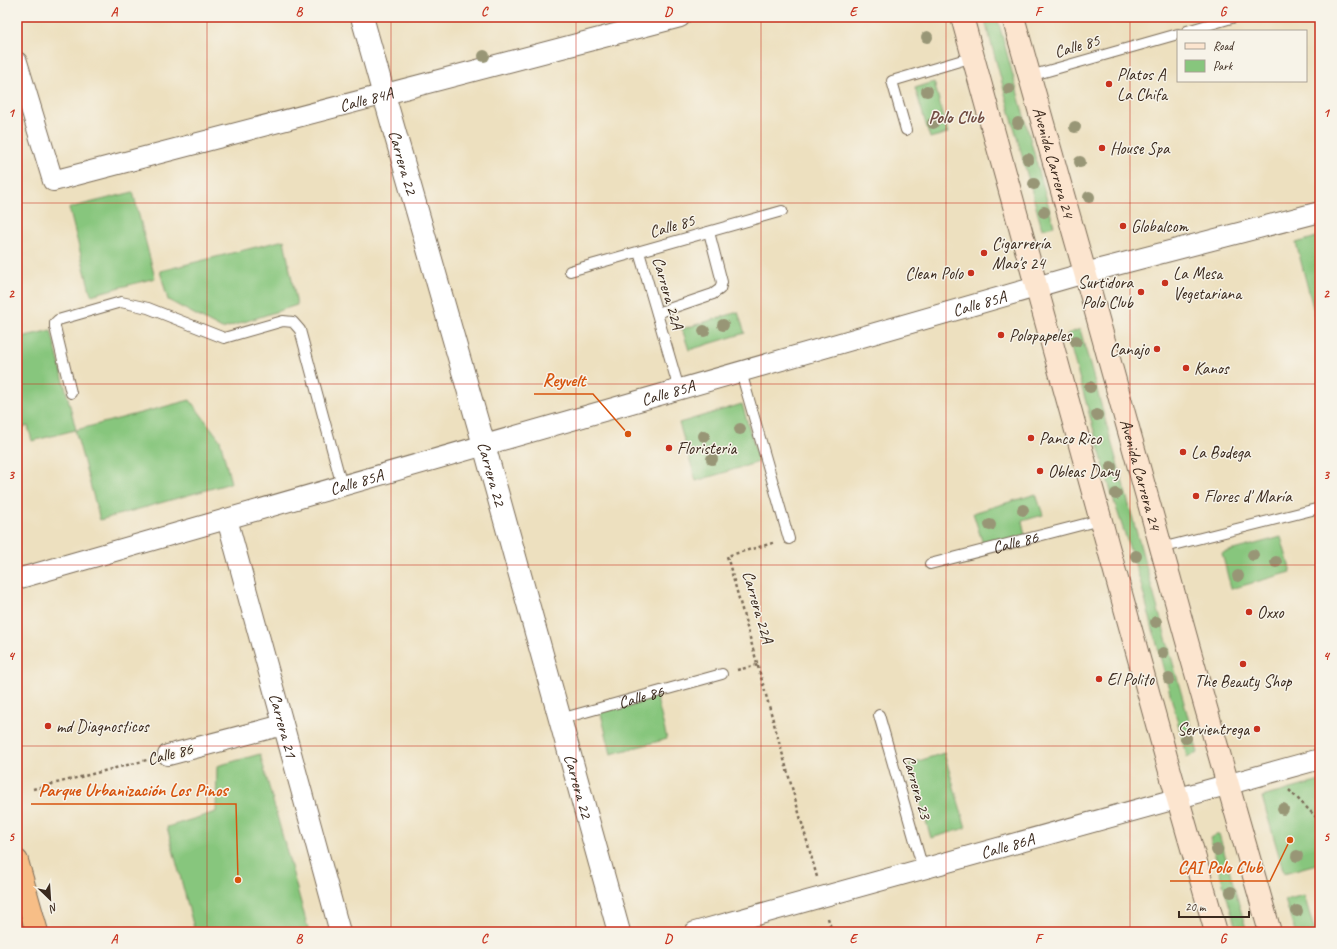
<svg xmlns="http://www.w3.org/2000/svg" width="1337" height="949" font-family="Caveat,sans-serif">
<rect width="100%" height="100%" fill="#f7f3e8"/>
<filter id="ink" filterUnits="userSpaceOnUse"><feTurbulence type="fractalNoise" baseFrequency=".025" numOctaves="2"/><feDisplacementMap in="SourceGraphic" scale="8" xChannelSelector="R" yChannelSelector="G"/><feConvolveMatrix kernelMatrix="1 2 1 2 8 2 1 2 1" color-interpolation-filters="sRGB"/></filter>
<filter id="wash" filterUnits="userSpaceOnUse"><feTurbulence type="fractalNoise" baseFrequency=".012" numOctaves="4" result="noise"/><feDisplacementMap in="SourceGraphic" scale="16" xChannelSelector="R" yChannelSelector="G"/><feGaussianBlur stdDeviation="0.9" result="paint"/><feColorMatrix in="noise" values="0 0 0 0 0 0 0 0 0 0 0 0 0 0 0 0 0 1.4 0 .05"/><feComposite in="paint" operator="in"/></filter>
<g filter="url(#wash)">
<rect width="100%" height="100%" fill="#ede0bf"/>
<path fill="#87c67d" stroke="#61784e" d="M984 17H997L1054 226 1042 229Z
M934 82 948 133 930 138 915 88Z
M133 192 155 278 91 295 69 208Z
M1320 236V318L1316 319 1296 243Z
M284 240 297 305 222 329 168 300 160 271Z
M738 312 745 333 689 350 682 329Z
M1080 329 1198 753 1187 757 1139 577 1111 492 1067 334Z
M51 330 76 430 190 400 220 440 231 483 100 520 75 430 32 441 28 426 17 429V338Z
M742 404 759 462 696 481 679 423Z
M1036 494 1043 515 1022 521 1025 535 984 547 973 513Z
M1281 537 1291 572 1231 589 1222 553Z
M656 695 667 739 611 754 600 710Z
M944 753 966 828 931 838 909 764Z
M260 754 309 932H195L167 827 216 812 217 766Z
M1320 781V863L1284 873 1262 797Z
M1219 834 1247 932H1237L1210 838Z
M1304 895 1315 932H1295L1285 900Z
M17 909 23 932H17Z"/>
</g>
<g filter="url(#ink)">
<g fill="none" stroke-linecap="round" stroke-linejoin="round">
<g stroke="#796a56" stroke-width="12">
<g id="service">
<path d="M1187 31 1235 17"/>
<path d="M1030 76 1178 34"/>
<path d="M906 130 892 81 973 57"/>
<path d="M639 252 679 389"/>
<path d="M570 271 782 211"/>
<path d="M657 313 713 294 720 289 722 282 709 232"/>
<path d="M741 372 789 539"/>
<path d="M71 393 55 327V323L58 320 121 302 148 308 224 338 283 321 293 322 300 330 342 486"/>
<path d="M1161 548 1320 508"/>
<path id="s1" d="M930 564 1100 520"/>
<path d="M879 715 923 869"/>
<path id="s2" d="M560 719 722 674"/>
</g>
</g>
<g stroke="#796a56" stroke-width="22">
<g id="minor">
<path id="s3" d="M17 62 53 181 680 17"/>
<path id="s4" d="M227 519 340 932"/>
<path id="s5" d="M17 579 1085 273 1320 212"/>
<path d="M168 755 283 725"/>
<path id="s6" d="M695 932 1320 759"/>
</g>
</g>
<g stroke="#796a56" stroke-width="24">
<g id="tertiary">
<path id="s7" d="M362 17 384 95 484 445 619 932"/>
</g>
</g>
<g stroke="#796a56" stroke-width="24">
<g id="secondary">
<path d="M962 17 1171 775 1216 932"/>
<path id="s8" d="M1013 17 1091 294 1190 652 1270 932"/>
</g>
</g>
<g stroke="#796a56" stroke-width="24">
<path id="trunk" d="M17 861 37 932"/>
</g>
<path stroke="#796a56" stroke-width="2.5" stroke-dasharray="3 3" stroke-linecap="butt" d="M773 543 727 556 817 877
M737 670 758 665
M33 789 147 760
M1289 790 1320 821
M828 918 832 932"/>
<use href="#service" stroke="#fff" stroke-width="10"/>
<use href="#minor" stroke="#fff" stroke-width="20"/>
<use href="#tertiary" stroke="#fff" stroke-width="22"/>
<use href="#secondary" stroke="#fce5cf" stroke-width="22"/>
<use href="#trunk" stroke="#f7be87" stroke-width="22"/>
</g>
<g fill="#989676">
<circle cx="927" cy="37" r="6"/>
<circle cx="484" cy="56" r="6"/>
<circle cx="1009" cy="89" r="6"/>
<circle cx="927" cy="91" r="6"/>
<circle cx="933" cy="123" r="6"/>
<circle cx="1018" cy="123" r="6"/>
<circle cx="1075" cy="127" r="6"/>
<circle cx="1028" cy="159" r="6"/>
<circle cx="1080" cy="162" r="6"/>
<circle cx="1034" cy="184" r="6"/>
<circle cx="1089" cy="197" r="6"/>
<circle cx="1044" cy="212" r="6"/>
<circle cx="723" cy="325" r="6"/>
<circle cx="704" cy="331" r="6"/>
<circle cx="1076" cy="341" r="6"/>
<circle cx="1090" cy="387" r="6"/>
<circle cx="1097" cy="415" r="6"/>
<circle cx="740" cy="429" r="6"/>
<circle cx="704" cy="436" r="6"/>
<circle cx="712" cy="459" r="6"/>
<circle cx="1111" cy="467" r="6"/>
<circle cx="1116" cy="494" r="6"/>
<circle cx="1023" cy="510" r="6"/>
<circle cx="990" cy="525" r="6"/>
<circle cx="1253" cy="555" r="6"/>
<circle cx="1136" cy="556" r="6"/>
<circle cx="1276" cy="562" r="6"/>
<circle cx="1238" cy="576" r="6"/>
<circle cx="1156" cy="622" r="6"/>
<circle cx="1163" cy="653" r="6"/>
<circle cx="1169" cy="679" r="6"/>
<circle cx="1186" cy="738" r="6"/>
<circle cx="1283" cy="809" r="6"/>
<circle cx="1217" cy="850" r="6"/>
<circle cx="1297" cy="856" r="6"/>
<circle cx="1231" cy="892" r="6"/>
<circle cx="1297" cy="911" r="6"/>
</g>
</g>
<path fill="none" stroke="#c8321e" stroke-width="1" stroke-opacity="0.55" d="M207 17V932M391 17V932M576 17V932M761 17V932M946 17V932M1130 17V932M17 203H1320M17 384H1320M17 565H1320M17 746H1320"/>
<g fill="#c8321e" stroke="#f7f3e8" stroke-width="1.5">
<circle cx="1109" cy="84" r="4"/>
<circle cx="1102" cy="148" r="4"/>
<circle cx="1123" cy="226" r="4"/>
<circle cx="984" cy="253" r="4"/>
<circle cx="971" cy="273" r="4"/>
<circle cx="1165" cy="283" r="4"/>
<circle cx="1141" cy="292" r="4"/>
<circle cx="1001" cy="335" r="4"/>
<circle cx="1157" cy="349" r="4"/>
<circle cx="1186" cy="368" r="4"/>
<circle cx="1031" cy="438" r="4"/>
<circle cx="669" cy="448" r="4"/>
<circle cx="1183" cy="452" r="4"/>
<circle cx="1040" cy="471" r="4"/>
<circle cx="1196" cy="496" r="4"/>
<circle cx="1249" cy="612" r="4"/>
<circle cx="1243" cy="664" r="4"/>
<circle cx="1099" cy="679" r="4"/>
<circle cx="48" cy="726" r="4"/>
<circle cx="1257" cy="729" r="4"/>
</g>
<g text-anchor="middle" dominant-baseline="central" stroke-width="3" stroke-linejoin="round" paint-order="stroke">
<g font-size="17" fill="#3b2a1e" stroke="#f7f3e8">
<text transform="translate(1077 46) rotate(-16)">Calle 85</text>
<text stroke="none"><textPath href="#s3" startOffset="448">Calle 84A</textPath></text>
<text stroke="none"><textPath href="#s7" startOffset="151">Carrera 22</textPath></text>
<text stroke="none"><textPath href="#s8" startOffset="151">Avenida Carrera 24</textPath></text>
<text transform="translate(672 226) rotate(-16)">Calle 85</text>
<text transform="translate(668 293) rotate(74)">Carrera 22A</text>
<text stroke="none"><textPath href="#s5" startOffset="1001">Calle 85A</textPath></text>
<text stroke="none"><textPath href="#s5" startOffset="677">Calle 85A</textPath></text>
<text stroke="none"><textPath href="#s7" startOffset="475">Carrera 22</textPath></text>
<text stroke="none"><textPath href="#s8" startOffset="475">Avenida Carrera 24</textPath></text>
<text stroke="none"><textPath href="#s5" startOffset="353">Calle 85A</textPath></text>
<text stroke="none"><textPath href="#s1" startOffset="88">Calle 86</textPath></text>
<text transform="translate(758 607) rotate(74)">Carrera 22A</text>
<text stroke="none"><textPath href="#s2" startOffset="84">Calle 86</textPath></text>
<text stroke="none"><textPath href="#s4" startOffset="214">Carrera 21</textPath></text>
<text transform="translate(170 754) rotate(-14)">Calle 86</text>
<text stroke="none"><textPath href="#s7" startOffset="799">Carrera 22</textPath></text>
<text transform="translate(917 787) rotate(74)">Carrera 23</text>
<text stroke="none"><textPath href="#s6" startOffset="324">Calle 86A</textPath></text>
</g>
<g font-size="17" fill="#3b2a1e" stroke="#f7f3e8" text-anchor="start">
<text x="1117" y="74">Platos A<tspan x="1117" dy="20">La Chifa</tspan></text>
<text x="1110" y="148">House Spa</text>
<text x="1131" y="226">Globalcom</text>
<text x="992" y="243">Cigarrería<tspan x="992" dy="20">Mao's 24</tspan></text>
<text x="963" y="273" text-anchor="end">Clean Polo</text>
<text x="1173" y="273">La Mesa<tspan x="1173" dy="20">Vegetariana</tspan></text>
<text x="1133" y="282" text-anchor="end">Surtidora<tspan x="1133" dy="20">Polo Club</tspan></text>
<text x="1009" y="335">Polopapeles</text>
<text x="1149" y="349" text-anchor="end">Canajo</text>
<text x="1194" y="368">Kanos</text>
<text x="1039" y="438">Panco Rico</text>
<text x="677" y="448">Floristeria</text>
<text x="1191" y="452">La Bodega</text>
<text x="1048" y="471">Obleas Dany</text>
<text x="1204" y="496">Flores d' María</text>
<text x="1257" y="612">Oxxo</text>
<text x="1107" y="679">El Polito</text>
<text x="1243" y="681" text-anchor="middle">The Beauty Shop</text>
<text x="56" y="726">md Diagnosticos</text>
<text x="1249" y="729" text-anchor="end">Servientrega</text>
</g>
<g font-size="18" font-weight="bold" fill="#724d43" stroke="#f7f3e8">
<text x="956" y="117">Polo Club</text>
</g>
</g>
<path fill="none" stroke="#d7540e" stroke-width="1.5" d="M628 434L593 394H534M238 880L236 804H31M1290 840L1270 881H1170"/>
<g fill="#d7540e" stroke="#f7f3e8" stroke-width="1.5">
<circle cx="628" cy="434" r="4"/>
<circle cx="238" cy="880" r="4"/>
<circle cx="1290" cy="840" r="4"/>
</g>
<g font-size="18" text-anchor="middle" font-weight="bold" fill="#d7540e" stroke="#f7f3e8" stroke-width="3" stroke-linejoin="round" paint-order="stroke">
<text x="564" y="386">Reyvelt</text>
<text x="133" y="796">Parque Urbanización Los Pinos</text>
<text x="1220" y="873">CAI Polo Club</text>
</g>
<rect width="1337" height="949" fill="none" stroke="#f7f3e8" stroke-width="44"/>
<rect x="1177" y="30" width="130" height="52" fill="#f7f3e8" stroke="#aca397"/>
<rect x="1185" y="43" width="20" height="6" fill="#fce5cf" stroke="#aca397"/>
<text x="1213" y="50" font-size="12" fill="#3b2a1e">Road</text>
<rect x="1185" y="60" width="20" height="12" fill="#87c67d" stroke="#aca397"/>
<text x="1213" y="70" font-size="12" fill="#3b2a1e">Park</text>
<g transform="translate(50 899) rotate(155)" stroke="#f7f3e8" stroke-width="3" paint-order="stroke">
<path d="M0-3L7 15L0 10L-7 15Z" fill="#3b2a1e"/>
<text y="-6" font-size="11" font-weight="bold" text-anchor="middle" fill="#3b2a1e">N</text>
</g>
<path d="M1179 911v6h70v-6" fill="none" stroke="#3b2a1e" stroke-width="2"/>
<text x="1185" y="911" font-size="12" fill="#3b2a1e" stroke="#f7f3e8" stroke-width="3" paint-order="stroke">20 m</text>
<rect x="22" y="22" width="1293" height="905" fill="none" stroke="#c8321e" stroke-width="1.5"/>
<g font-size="13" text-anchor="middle" font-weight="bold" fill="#c8321e">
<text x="114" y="16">A</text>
<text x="299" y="16">B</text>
<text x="484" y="16">C</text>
<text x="668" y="16">D</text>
<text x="853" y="16">E</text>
<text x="1038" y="16">F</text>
<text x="1223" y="16">G</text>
<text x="11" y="117">1</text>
<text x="1326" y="117">1</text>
<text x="11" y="298">2</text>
<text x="1326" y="298">2</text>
<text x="11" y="479">3</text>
<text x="1326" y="479">3</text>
<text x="11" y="660">4</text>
<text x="1326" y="660">4</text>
<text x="11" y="841">5</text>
<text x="1326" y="841">5</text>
<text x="114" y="943">A</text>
<text x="299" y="943">B</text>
<text x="484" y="943">C</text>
<text x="668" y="943">D</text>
<text x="853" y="943">E</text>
<text x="1038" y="943">F</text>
<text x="1223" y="943">G</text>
</g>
</svg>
